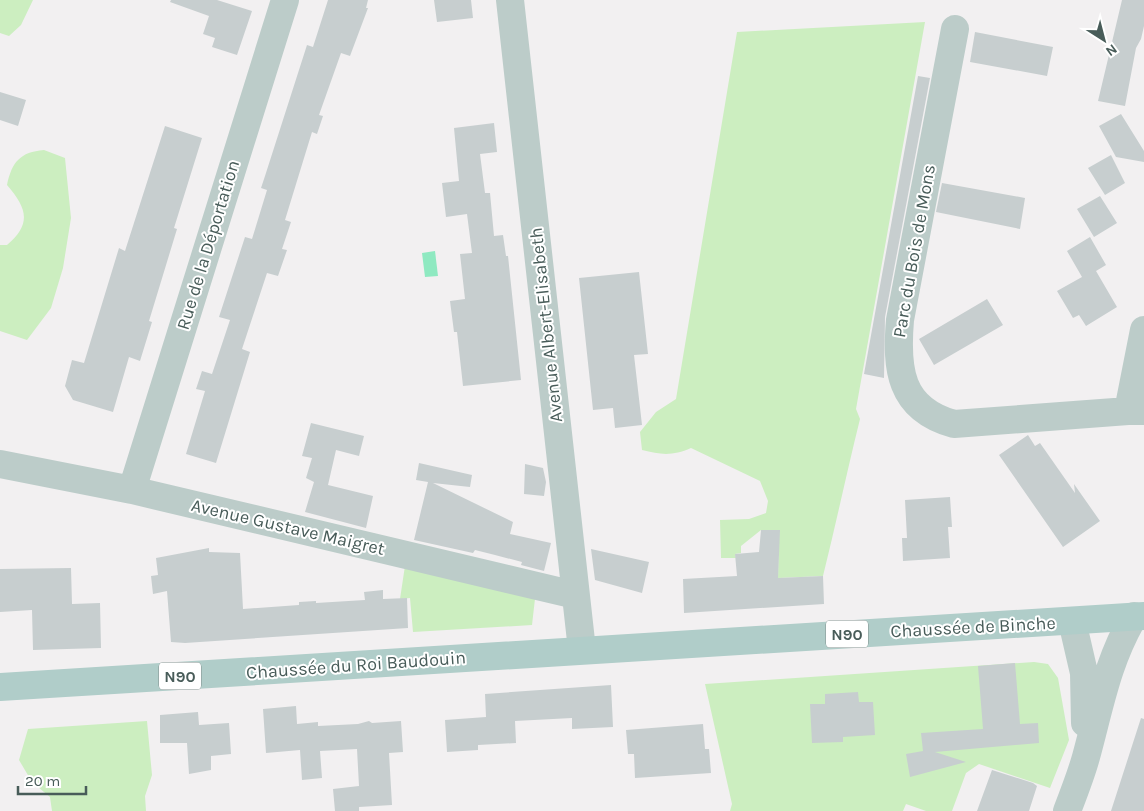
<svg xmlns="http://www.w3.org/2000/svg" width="1144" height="811" font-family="Karla,sans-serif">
<rect width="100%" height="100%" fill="#f2f0f1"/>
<path fill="#cceec0" d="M0 0H33L21 25 9 36 0 33Z
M925 22 856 409 860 419C847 471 836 524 823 576L778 578 779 530H761L741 546V553L735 554 736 558H721L720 520 749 519 766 513 768 501 760 481 691 448C673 456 661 455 642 450L640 432 656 412 676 399 737 32Z
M44 150 65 158 71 218 63 268 51 308 27 340 0 331V245H7C32 224 27 208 7 185 12 162 20 152 44 150Z
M406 559 536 590 532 625 413 632 410 598 400 599Z
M1034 662 1048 664 1058 678 1069 740 1050 788 979 764 966 773 952 811H926L906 804 903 811H730L732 804 705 684Z
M147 721 152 775 145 796 146 811H52L50 797 32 782 19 760 28 729Z"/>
<path fill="#8fe9c1" d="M435 251 438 276 425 277 422 253Z"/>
<path fill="#c7cecf" d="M171 0H217L252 11 237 55 212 47 215 38 203 34 209 16 170 2Z
M328 0H368L366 8H368L350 56 341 53 319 115 323 116 317 134 312 132 285 220 291 222 282 249 287 250 278 276 267 273 242 349 250 352 216 463 186 454 205 391 196 389 202 371 212 374 230 320 219 317 245 237 252 239 267 190 261 188 265 176 307 45 313 47Z
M434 0H471L473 18 437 22Z
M1122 0H1144V26L1141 39 1136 48 1125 106 1098 101Z
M975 32 1053 47 1047 76 970 62Z
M918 76 930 78 885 317 884 378 864 374Z
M0 92 26 100 18 126 0 120Z
M1121 114 1144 151V162L1116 157 1099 126Z
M494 123 497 152 480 154 485 193H490L494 236 503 235 506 256H508L521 380 463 386 457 332H454L450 301 465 299 460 254 472 253 467 214 446 217 442 183 459 181 454 128Z
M165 126 202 138 174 228 177 229 149 321 152 322 140 361 129 357 113 412 73 400 65 386 72 360 84 363 119 248 125 251Z
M1111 155 1125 183 1105 195 1088 168Z
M942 183 1025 198 1020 229 936 212Z
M1100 196 1117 223 1094 237 1077 209Z
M1090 237 1106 265 1096 271 1117 307 1086 326 1079 315 1073 318 1057 291 1082 277 1067 251Z
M639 272 648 354 634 355 642 425 615 428 613 408 593 410 579 278Z
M987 299 1003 325 934 365 919 339Z
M311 423 364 436 359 456 336 450 328 485 373 496 366 528 305 512 314 482 306 478 312 458 302 456Z
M1028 435 1035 446 1040 443 1075 493 1074 484 1100 521 1063 547 999 455Z
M419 463 472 475 470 487 433 483 513 522 510 534 551 543 544 571 521 565 522 562 495 555 475 550 473 553 414 540 428 482 416 480Z
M525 464 543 468 546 482 544 496 524 494Z
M950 497 952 527H948L950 558 903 561 902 538H907L905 500Z
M761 530H780L778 578 823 576 824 604 684 613 683 579 737 576 735 554 759 552Z
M209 548V552L240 553 243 609 299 605V602L316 601V603L365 600 364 592 383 590V599L407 598 408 628 185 643 171 642 167 591 153 594 151 576 158 575 156 558Z
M591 549 649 562 642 593 595 580Z
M71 568 72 604 100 603 101 648 33 650 32 610 0 612V569Z
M1015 663 1020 724 1038 723 1039 743 935 752 966 762 910 777 906 754 923 751 921 733 983 729 978 666Z
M611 685 613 727 572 729V718L515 721 516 743 478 745V750L447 752 445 720 486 717 485 694Z
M858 692 859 702H873L875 735 843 737V742L812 743 810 704H825V694Z
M296 706 297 724 318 722V726L358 724 369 721 372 723 401 721 403 752 389 753 392 805 359 807V811H335L333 789 359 786 357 749 320 751 322 778 302 780 300 750 266 753 263 709Z
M198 712 199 725 229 723 231 754 211 756V770L189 774 187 743H160V715Z
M1141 718 1144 719V811H1111Z
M703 724 705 749H709L711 773 635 778 634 754H628L626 730Z
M992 770 1033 783 1037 786 1029 811H977Z"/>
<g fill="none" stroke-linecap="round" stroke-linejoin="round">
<path stroke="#bcccc9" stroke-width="28" d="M510 0 582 650
M955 29 900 320C896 368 899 409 954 424L1128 411
M1144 330 1128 411H1144
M0 464 132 490 575 595
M132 490 285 0
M1072 621 1084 673 1085 723
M1067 811C1074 793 1081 775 1086 757 1100 706 1107 662 1134 616"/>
<path stroke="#b0cdc9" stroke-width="28" d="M0 687 1144 616"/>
</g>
<g text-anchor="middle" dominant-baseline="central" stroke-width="4" stroke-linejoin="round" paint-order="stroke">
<g fill="#fff" stroke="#7f8d8b" stroke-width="1">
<rect x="826" y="620.5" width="42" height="27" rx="4"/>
<rect x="159" y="662.5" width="42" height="27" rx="4"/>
</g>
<g font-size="16" font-weight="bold" fill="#485c59">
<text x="847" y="634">N90</text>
<text x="180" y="676">N90</text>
</g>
<g font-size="18" fill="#485c59" stroke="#fff">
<text transform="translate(208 245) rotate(-73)">Rue de la Déportation</text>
<text transform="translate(914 251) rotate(-80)">Parc du Bois de Mons</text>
<text transform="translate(546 325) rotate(-96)">Avenue Albert-Elisabeth</text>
<text transform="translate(288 527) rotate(13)">Avenue Gustave Maigret</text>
<text transform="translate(973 627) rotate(-3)">Chaussée de Binche</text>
<text transform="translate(356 665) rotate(-4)">Chaussée du Roi Baudouin</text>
</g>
</g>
<g transform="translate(1104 40) rotate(144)" stroke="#ffffff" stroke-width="4" paint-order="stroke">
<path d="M0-4L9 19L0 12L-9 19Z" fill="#485c59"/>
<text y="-8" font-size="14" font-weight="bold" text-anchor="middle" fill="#485c59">N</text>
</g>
<path d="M18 786v8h68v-8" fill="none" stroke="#485c59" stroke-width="2.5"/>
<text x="25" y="786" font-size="15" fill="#485c59" stroke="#ffffff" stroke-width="4" paint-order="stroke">20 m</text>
</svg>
